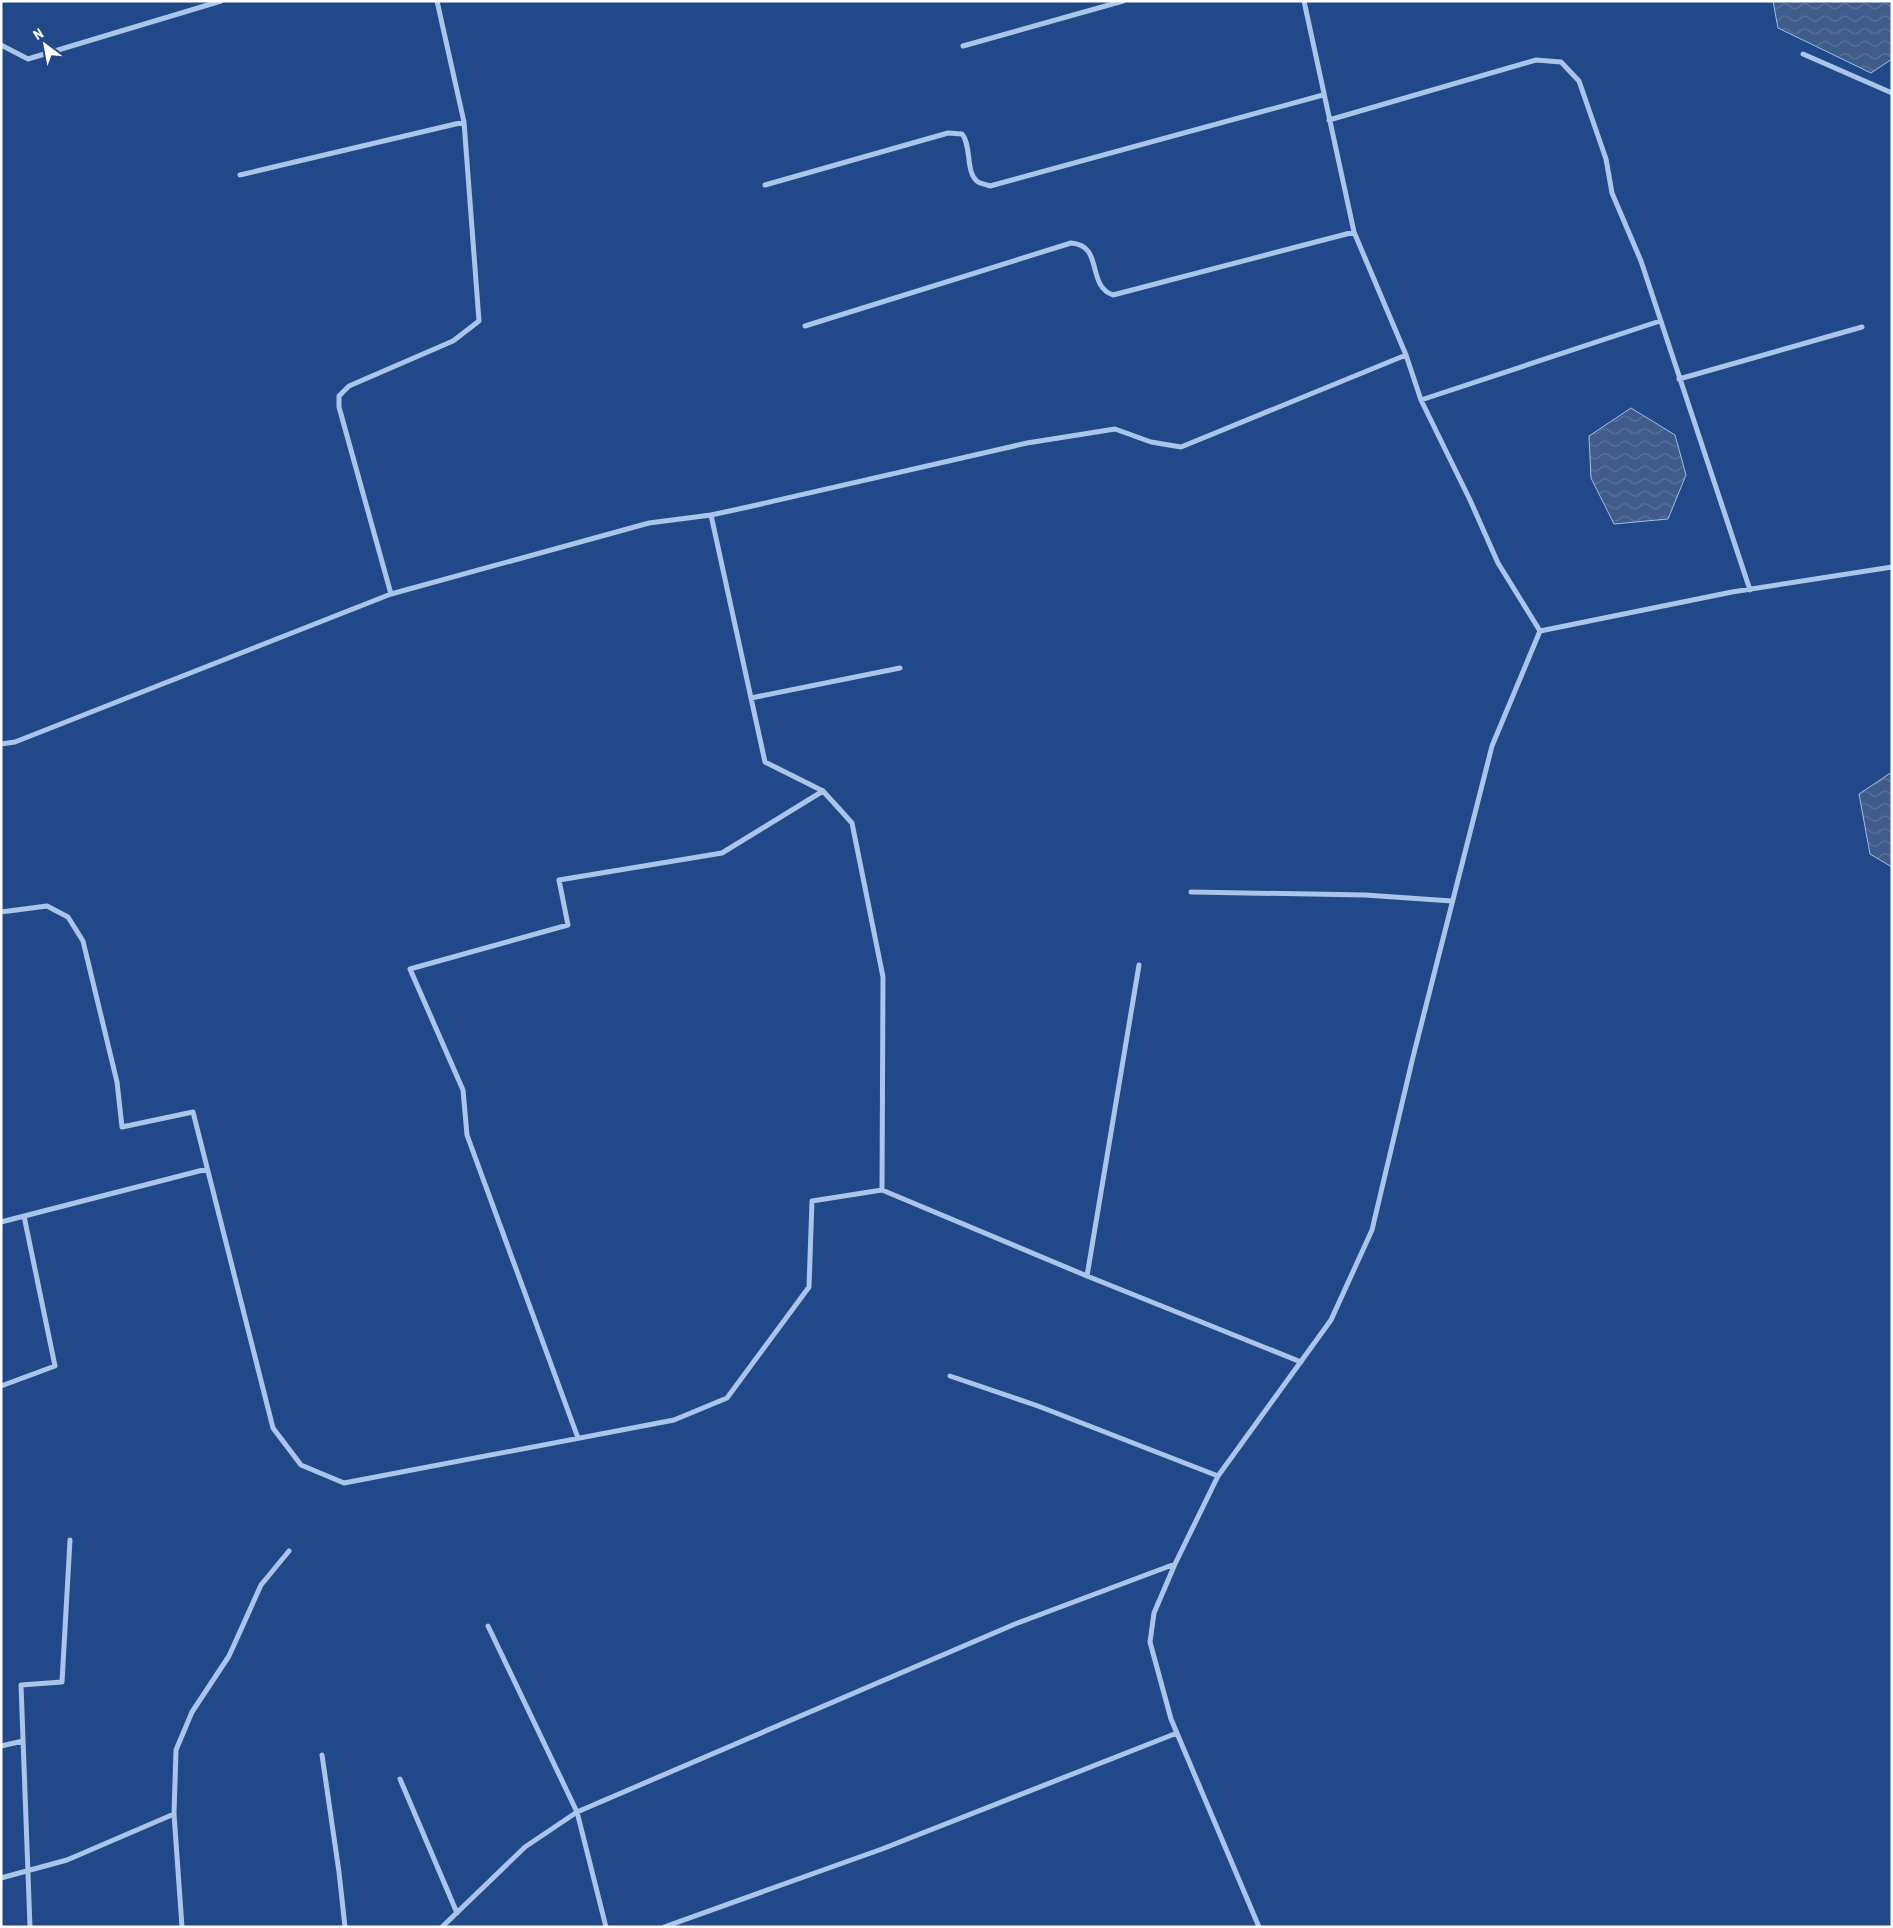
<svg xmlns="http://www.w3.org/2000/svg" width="1893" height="1928" font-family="'Roboto Condensed',sans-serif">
<defs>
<pattern id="water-waves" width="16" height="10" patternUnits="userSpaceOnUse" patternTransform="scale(1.25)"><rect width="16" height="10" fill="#405c8b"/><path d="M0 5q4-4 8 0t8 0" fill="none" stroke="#5d749c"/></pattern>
</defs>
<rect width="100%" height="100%" fill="#214888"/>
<path fill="url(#water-waves)" stroke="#9fbeeb" d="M1773 1H1892V59L1871 73 1778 28Z
M1631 408 1675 435 1686 475 1668 519 1614 524 1591 478 1589 436Z
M1892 772V867L1870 854 1859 794Z"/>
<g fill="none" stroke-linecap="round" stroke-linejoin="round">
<path stroke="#abc4ea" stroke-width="5" d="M437 1 464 122 479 321 453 341 349 386 339 396V407L391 594 649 523 711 515 748 507 1027 443 1115 429 1151 442 1181 447 1406 355
M1304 1 1354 232 1406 355 1421 400 1470 500 1498 563 1540 631
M1 45 28 59 221 1
M963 46 1123 1
M1803 54 1892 93
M1329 120 1536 60 1561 62 1579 81 1606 159 1612 193 1641 261 1750 590
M240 175 464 122
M765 185 948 133 962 134C972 146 965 173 978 182 981 184 986 184 990 186L1323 95
M805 326 1071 243C1104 245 1086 286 1113 295L1354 232
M1679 379 1862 327
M1421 400 1660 321
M1540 631 1732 592 1892 567
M751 698 900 668
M1 744 15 742 391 594
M1191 892 1365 895 1452 901
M1 912 47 906 68 917 83 941 117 1082 122 1127 193 1112 273 1428 301 1465 344 1483 674 1420 727 1398 809 1287 812 1201 882 1190 883 977 852 823 823 791 765 762 711 515
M882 1190 1087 1276 1139 965
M1 1222 207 1169
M1087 1276 1301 1362
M950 1376 1038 1406 1218 1476
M1 1386 55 1366 24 1216
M578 1438 467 1135 463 1090 410 969 568 925 559 880 722 853 823 791
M488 1626 577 1812 606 1927
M1 1746 23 1741
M322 1755 339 1872 345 1927
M400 1779 457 1913
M1 1878 67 1860 174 1814
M30 1927 21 1685 62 1682 70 1540
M182 1927 174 1814 176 1750 192 1712 229 1656 261 1585 289 1551
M442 1927 525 1847 577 1812 1015 1624 1175 1564
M664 1927 882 1849 1177 1733
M1259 1927 1171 1719 1150 1642 1154 1613 1175 1564 1218 1476 1331 1320 1372 1230 1413 1057 1492 746 1540 631"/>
</g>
<rect width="1893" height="1928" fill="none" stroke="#ffffff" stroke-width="5"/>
<g transform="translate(45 45) rotate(328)" stroke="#214888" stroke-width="4" paint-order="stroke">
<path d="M0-4L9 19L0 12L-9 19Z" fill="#ffffff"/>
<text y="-8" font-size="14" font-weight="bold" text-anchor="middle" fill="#ffffff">N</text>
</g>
</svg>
